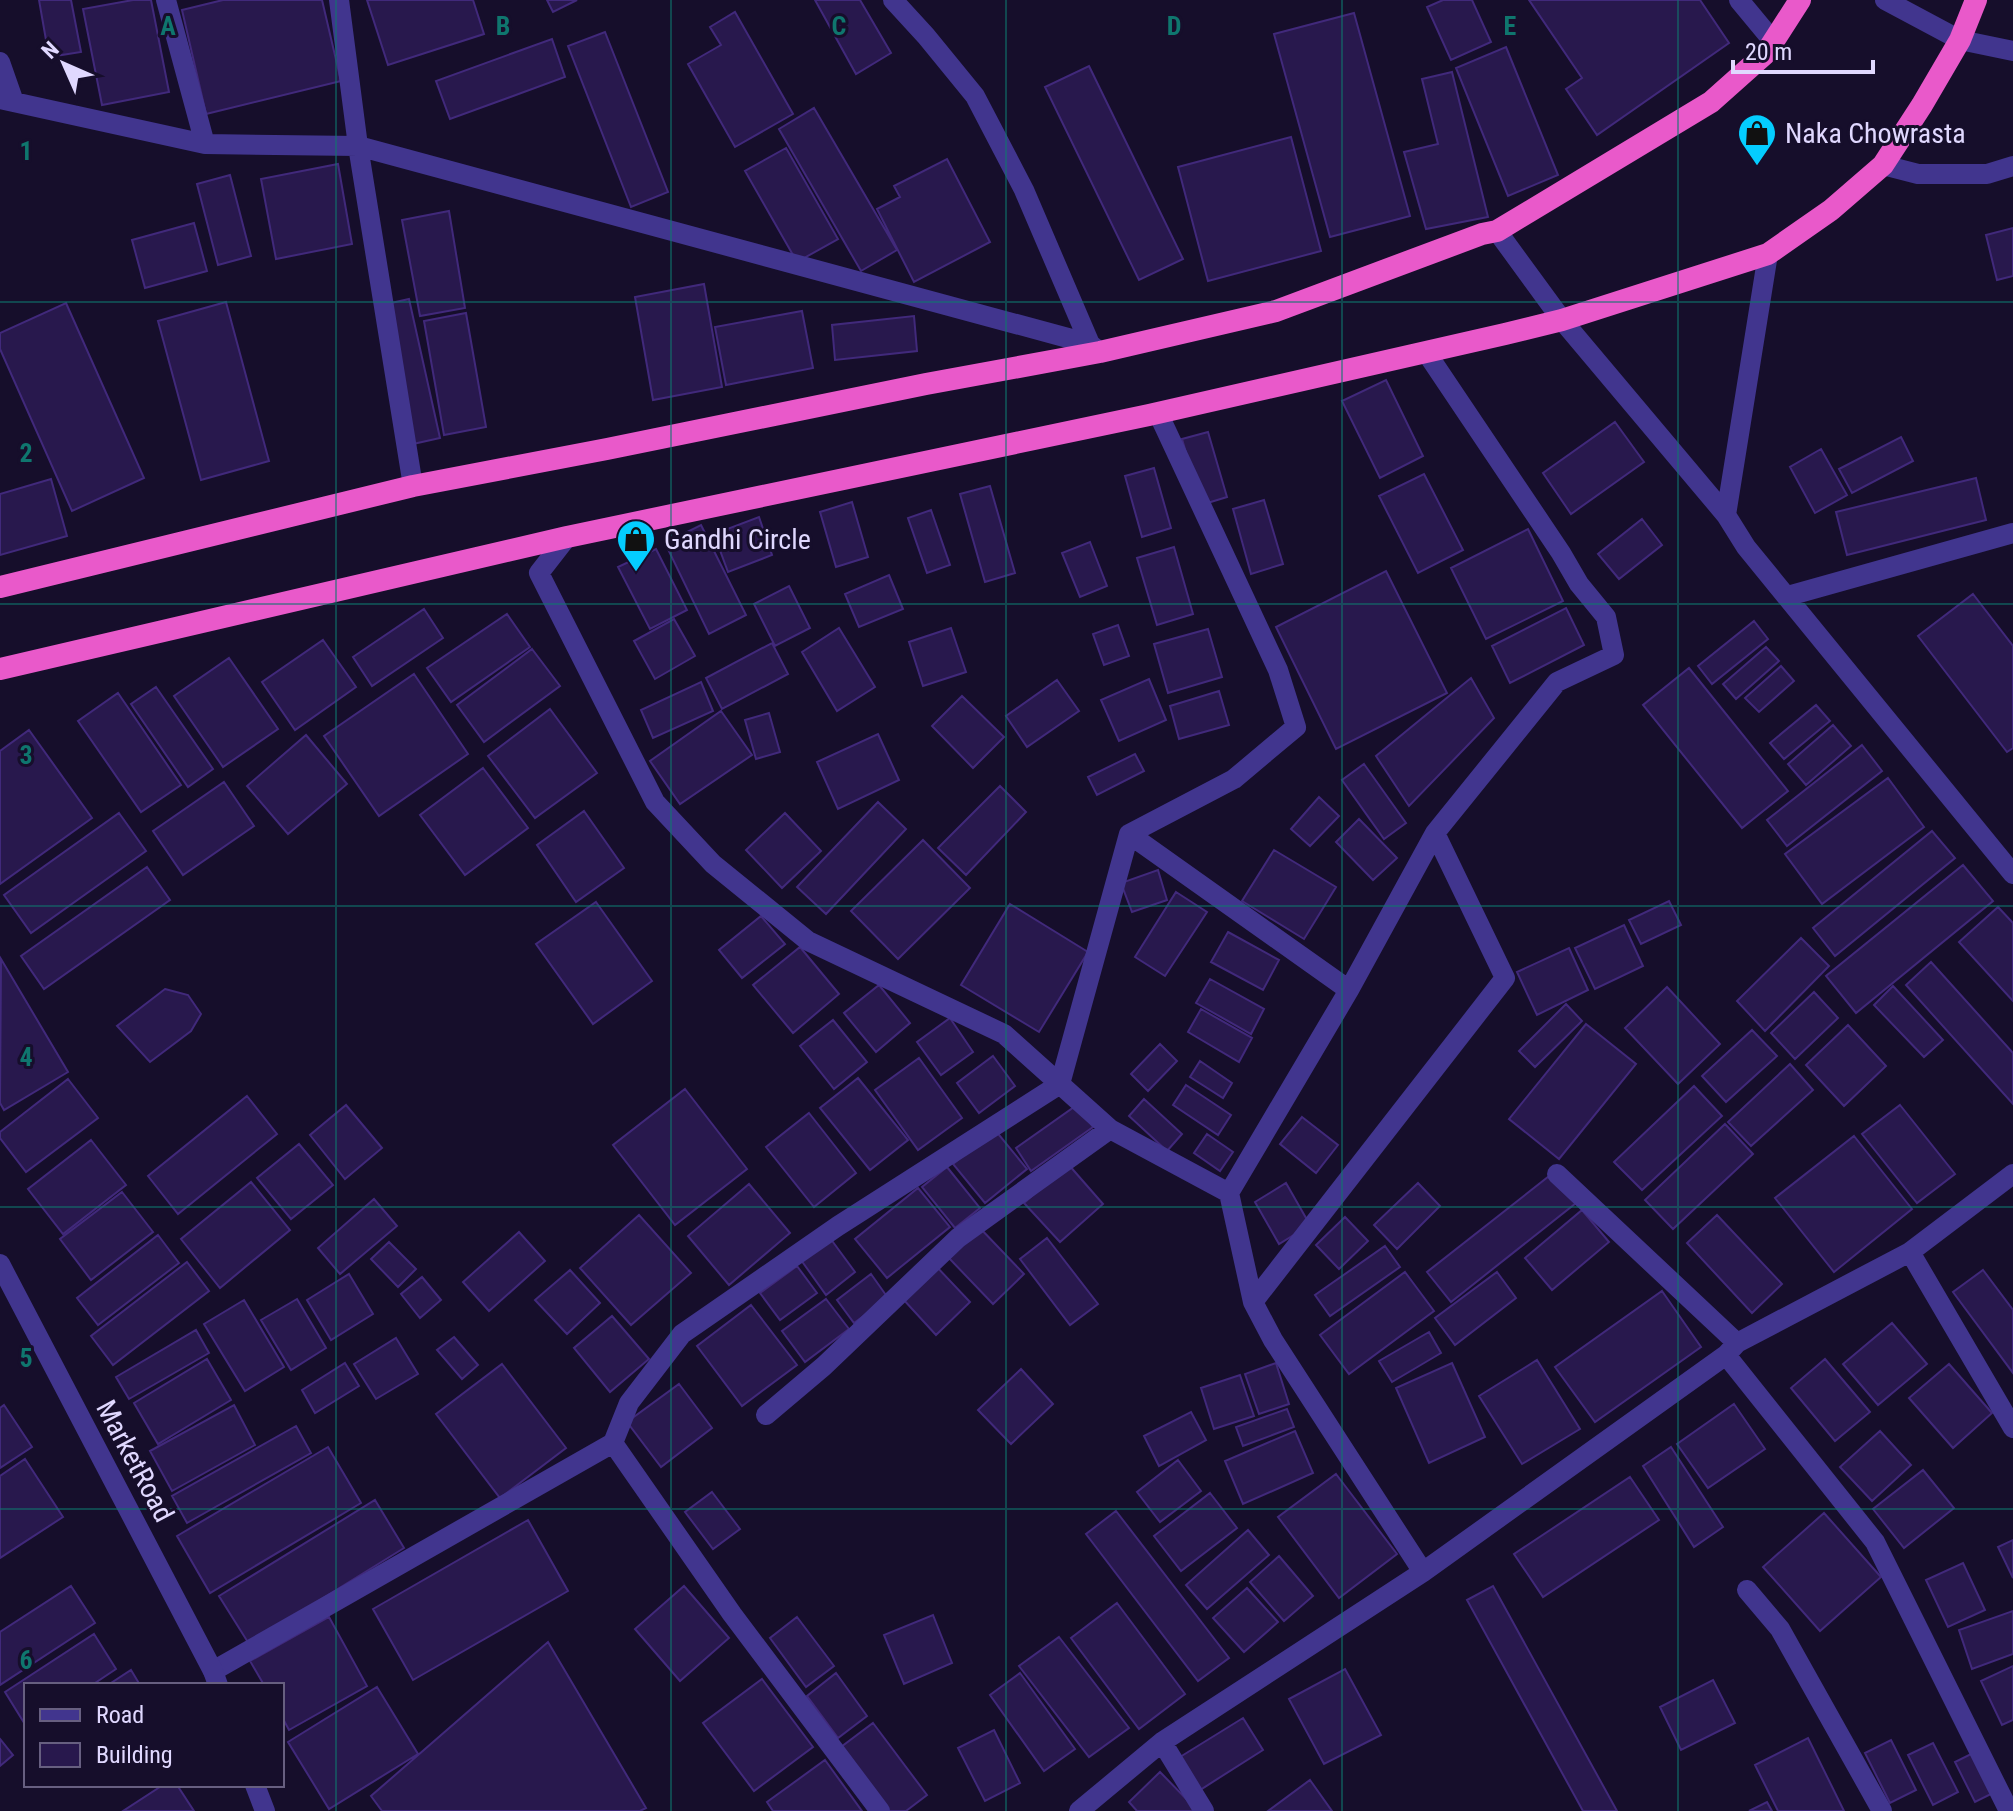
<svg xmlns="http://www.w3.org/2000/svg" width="2013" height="1811" font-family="'Roboto Condensed',sans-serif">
<rect width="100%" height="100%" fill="#160e2b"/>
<path fill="#28184d" stroke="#41297b" stroke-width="2" d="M39 0H71L81 52 49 57Z
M133 0H151L169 92 102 105 83 9Z
M223 0H322L341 81 206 114 182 10Z
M367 0H473L484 34 388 65Z
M547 0H577L553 12Z
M815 0H860L891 53 856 74Z
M1443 0H1472L1491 42 1451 60 1427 7Z
M1529 0H1700L1729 43 1597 135 1566 89 1582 78Z
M735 12 793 114 735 147 688 64 721 45 710 27Z
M1354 13 1410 216 1330 237 1274 34Z
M605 32 668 192 631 207 568 46Z
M552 39 565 77 450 119 436 81Z
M1506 47 1558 175 1508 196 1456 68Z
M1089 66 1183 259 1139 280 1045 87Z
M1452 72 1488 217 1426 229 1404 152 1438 144 1422 79Z
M814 108 897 250 861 271 779 129Z
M1291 137 1321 251 1208 281 1178 167Z
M786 148 838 239 797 262 745 171Z
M947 159 990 242 914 282 877 209 900 197 894 186Z
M338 164 352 244 276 259 261 179Z
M230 175 251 256 218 265 197 184Z
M449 211 465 308 420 316 402 220Z
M194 223 207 271 145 288 132 240Z
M2013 228V276L1997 280 1986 235Z
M704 284 722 387 653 400 635 297Z
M409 299 440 438 413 444 382 305Z
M226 302 269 461 201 480 158 321Z
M66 303 144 478 72 511 0 349V333Z
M802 311 813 368 726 385 715 327Z
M466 313 486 427 444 435 424 321Z
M914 316 917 351 835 360 832 325Z
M1386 380 1423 456 1380 478 1342 401Z
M1615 422 1644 462 1571 514 1543 473Z
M1208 432 1227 497 1201 505 1182 439Z
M1901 437 1913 461 1852 493 1839 469Z
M1821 449 1847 495 1815 513 1790 467Z
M1154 468 1171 528 1142 537 1125 476Z
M1424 474 1463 550 1418 573 1379 496Z
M1976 478 1986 520 1847 555 1836 512Z
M51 479 67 536 0 555V494Z
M990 486 1015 573 985 582 960 494Z
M1264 500 1283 564 1251 574 1233 509Z
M852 502 868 557 836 567 820 512Z
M931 510 950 565 927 573 908 518Z
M759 517 772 555 728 572 714 534Z
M1642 519 1662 545 1619 579 1598 554Z
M701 525 746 615 709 634 665 543Z
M1528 529 1563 601 1486 639 1451 568Z
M1090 542 1107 586 1080 597 1062 553Z
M1174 547 1193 614 1157 625 1137 558Z
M656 549 687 610 650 629 618 567Z
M1386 571 1447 693 1336 749 1276 627Z
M889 575 903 609 859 627 845 594Z
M789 586 810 628 775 646 754 604Z
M1973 594 2013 646V748L2007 752 1918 636Z
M1566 608 1584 645 1510 683 1492 646Z
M424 609 443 638 372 686 353 657Z
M507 614 530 647 451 702 427 668Z
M674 619 695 656 655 679 634 641Z
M1754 621 1768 639 1712 684 1698 666Z
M1118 625 1129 656 1104 665 1093 634Z
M839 628 875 687 837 711 802 652Z
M951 628 966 672 923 686 909 642Z
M1208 629 1222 677 1168 693 1154 644Z
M323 640 356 687 295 730 262 682Z
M772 643 788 674 722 709 706 678Z
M1766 647 1779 661 1736 699 1723 684Z
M532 649 560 686 484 742 457 705Z
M229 658 278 729 223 767 174 696Z
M1781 666 1794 681 1759 712 1745 698Z
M1689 668 1788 791 1742 828 1643 705Z
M414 674 468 754 379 816 324 736Z
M1471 678 1494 718 1409 806 1376 756Z
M1149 679 1166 720 1119 741 1101 700Z
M1057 680 1079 711 1027 747 1006 716Z
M701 682 713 711 653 738 641 710Z
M156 687 213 769 188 787 131 704Z
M1219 691 1229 725 1179 739 1170 706Z
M118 693 181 785 141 812 78 721Z
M962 696 1004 737 973 768 932 726Z
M1816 705 1830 721 1784 759 1770 743Z
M550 709 597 773 535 818 488 756Z
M721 711 752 755 680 804 650 761Z
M769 713 780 752 756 759 745 720Z
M1833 725 1851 746 1806 785 1788 764Z
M29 730 92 818 0 884V751Z
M878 734 899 780 838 809 817 762Z
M306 735 347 784 288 834 247 786Z
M1862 745 1882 771 1787 846 1767 820Z
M1135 754 1144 771 1097 795 1088 777Z
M1364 764 1406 823 1384 839 1342 780Z
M483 768 528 828 465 875 420 815Z
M1888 778 1924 827 1822 904 1785 854Z
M224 782 254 826 183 875 153 831Z
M1000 786 1026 812 966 875 938 848Z
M1319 797 1339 816 1310 846 1291 829Z
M878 802 906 829 826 914 797 887Z
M584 811 624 868 576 902 537 845Z
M119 813 146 851 31 933 4 895Z
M785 813 821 851 782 888 746 850Z
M1359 819 1397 858 1373 880 1336 842Z
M1932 831 1955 858 1835 956 1813 928Z
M923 840 970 888 898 959 851 911Z
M1274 850 1336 887 1304 939 1242 901Z
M1963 865 1993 901 1856 1013 1826 976Z
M147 867 170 900 44 989 21 956Z
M1158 870 1167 900 1132 912 1121 883Z
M1176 892 1207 912 1165 976 1135 957Z
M1669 901 1681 925 1641 944 1629 920Z
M596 902 652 981 593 1024 536 944Z
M1010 904 1088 952 1039 1032 961 985Z
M1998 907 2013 923V1001L1959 942Z
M761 916 785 944 742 978 719 950Z
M1624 925 1643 966 1595 989 1575 948Z
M1228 932 1279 960 1263 990 1211 962Z
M1801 938 1829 966 1765 1031 1737 1001Z
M800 947 839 994 793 1033 753 985Z
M1569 948 1588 990 1537 1015 1517 972Z
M1 959 68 1072 4 1110 0 1103Z
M1931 962 2013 1053V1104L1906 985Z
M1210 979 1264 1009 1251 1034 1196 1003Z
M879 985 910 1023 876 1052 844 1013Z
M1893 986 1943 1040 1924 1057 1874 1005Z
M1667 987 1720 1044 1678 1084 1625 1028Z
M165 989 188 995 201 1014 191 1031 150 1062 117 1026Z
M1814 992 1838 1018 1795 1059 1771 1033Z
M1566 1004 1582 1021 1535 1067 1519 1051Z
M1201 1009 1252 1038 1239 1062 1188 1032Z
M950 1018 973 1052 941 1075 917 1042Z
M833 1020 867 1062 834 1089 800 1046Z
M1586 1024 1636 1064 1559 1159 1509 1119Z
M1848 1025 1886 1066 1844 1106 1806 1065Z
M1752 1030 1777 1056 1726 1102 1702 1076Z
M1160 1044 1177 1061 1148 1091 1131 1074Z
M993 1056 1015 1086 979 1113 957 1083Z
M919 1058 962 1118 918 1150 875 1090Z
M1200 1061 1232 1083 1223 1098 1190 1077Z
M1790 1064 1813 1090 1751 1146 1728 1122Z
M858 1078 908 1140 870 1170 820 1108Z
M68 1079 98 1118 26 1172 0 1138V1132Z
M1186 1085 1231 1115 1218 1135 1173 1105Z
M1694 1086 1722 1116 1642 1190 1614 1162Z
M685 1089 747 1169 675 1225 613 1145Z
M247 1096 277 1134 178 1214 148 1176Z
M1144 1099 1182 1134 1167 1151 1129 1116Z
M346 1105 382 1148 345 1179 310 1135Z
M1077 1105 1093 1127 1031 1171 1016 1148Z
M1900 1105 1955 1174 1917 1203 1862 1134Z
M809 1113 856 1173 814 1207 766 1147Z
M1302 1117 1338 1145 1316 1173 1280 1144Z
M1725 1124 1753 1154 1673 1229 1645 1200Z
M995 1130 1027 1169 985 1203 953 1164Z
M1207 1134 1233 1152 1220 1171 1194 1153Z
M1854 1136 1912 1209 1834 1272 1775 1198Z
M91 1140 126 1185 63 1234 28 1189Z
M299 1144 333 1185 291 1219 257 1178Z
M1068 1164 1103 1204 1060 1242 1024 1203Z
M947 1167 980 1208 955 1228 922 1187Z
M1553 1173 1576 1203 1451 1302 1427 1272Z
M251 1182 290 1230 220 1288 181 1239Z
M1286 1183 1310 1225 1279 1244 1255 1202Z
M1418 1183 1440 1206 1397 1249 1374 1225Z
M749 1184 790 1233 729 1285 688 1236Z
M918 1188 950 1227 887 1278 855 1239Z
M122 1192 153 1232 91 1280 60 1239Z
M374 1199 397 1226 340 1274 318 1248Z
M1582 1210 1609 1242 1552 1290 1525 1258Z
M639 1215 691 1273 631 1325 580 1268Z
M1717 1215 1782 1284 1752 1313 1687 1243Z
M1345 1217 1368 1241 1339 1269 1316 1245Z
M978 1226 1024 1274 993 1304 947 1256Z
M519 1232 545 1261 489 1311 463 1282Z
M158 1235 179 1263 98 1325 77 1298Z
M830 1238 855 1272 826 1295 801 1260Z
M1047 1238 1098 1304 1070 1325 1020 1259Z
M389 1242 416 1269 398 1287 371 1259Z
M1385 1246 1400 1267 1330 1316 1315 1295Z
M187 1262 209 1291 113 1365 91 1336Z
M935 1265 970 1302 936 1335 902 1298Z
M797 1266 817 1293 780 1320 760 1293Z
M570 1270 600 1303 567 1334 535 1300Z
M1983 1270 2013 1310V1373L1953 1292Z
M1405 1272 1434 1311 1349 1374 1320 1335Z
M1497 1272 1516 1298 1455 1345 1435 1318Z
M349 1274 373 1314 331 1340 307 1300Z
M871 1274 888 1298 854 1323 837 1300Z
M422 1277 441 1300 420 1318 401 1294Z
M1662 1291 1701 1347 1595 1422 1555 1367Z
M297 1299 326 1348 291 1370 261 1320Z
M826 1299 849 1329 805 1362 782 1331Z
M244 1300 284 1367 245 1391 204 1324Z
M751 1305 797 1365 742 1406 697 1346Z
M612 1316 649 1359 610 1392 574 1348Z
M1892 1323 1927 1364 1878 1405 1843 1364Z
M196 1330 209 1353 129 1399 116 1377Z
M1429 1332 1441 1353 1392 1382 1379 1361Z
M454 1337 478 1365 462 1379 437 1350Z
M396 1338 418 1374 376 1399 354 1364Z
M207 1359 231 1400 158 1444 134 1403Z
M1825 1359 1870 1412 1835 1441 1791 1388Z
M1537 1360 1580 1429 1522 1464 1479 1396Z
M345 1363 359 1386 315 1413 302 1390Z
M1276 1363 1289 1404 1259 1414 1245 1374Z
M1452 1363 1485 1437 1429 1463 1396 1388Z
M502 1364 566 1448 500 1498 436 1414Z
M1949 1364 1992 1413 1953 1448 1909 1398Z
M1021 1369 1053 1404 1011 1444 978 1410Z
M1240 1375 1254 1416 1214 1429 1201 1388Z
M679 1384 712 1428 661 1467 627 1422Z
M1734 1404 1765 1449 1708 1488 1677 1444Z
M4 1405 32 1447 0 1468V1408Z
M234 1405 255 1445 172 1491 150 1451Z
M1287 1409 1294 1427 1243 1446 1236 1427Z
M1191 1412 1206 1440 1159 1466 1144 1436Z
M296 1426 311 1453 187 1523 172 1496Z
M1295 1431 1313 1473 1243 1504 1225 1461Z
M1880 1431 1911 1465 1872 1501 1840 1467Z
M328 1447 361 1503 210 1593 177 1536Z
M1671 1447 1723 1527 1694 1547 1643 1466Z
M25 1459 63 1517 0 1558V1476Z
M1178 1460 1201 1491 1160 1522 1137 1492Z
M1923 1470 1954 1508 1904 1548 1873 1509Z
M1336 1474 1397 1554 1339 1598 1278 1517Z
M1630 1477 1659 1520 1543 1597 1514 1554Z
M712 1492 740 1529 713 1549 685 1512Z
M1210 1493 1237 1528 1181 1571 1154 1536Z
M375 1500 404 1548 249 1644 219 1596Z
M1116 1511 1229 1658 1198 1681 1086 1534Z
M1824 1513 1881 1577 1820 1631 1763 1567Z
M528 1520 568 1591 413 1680 373 1609Z
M1248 1530 1269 1555 1207 1609 1186 1585Z
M2013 1540V1578L1998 1547Z
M1279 1556 1313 1596 1284 1621 1250 1582Z
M1963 1563 1985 1610 1948 1627 1926 1580Z
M71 1586 95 1623 0 1685V1632Z
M684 1586 729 1638 680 1681 635 1629Z
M1493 1586 1617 1811H1583L1467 1600Z
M1247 1588 1278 1622 1244 1652 1213 1618Z
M1117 1603 1185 1694 1139 1729 1071 1638Z
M2013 1611V1654L1972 1669 1959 1630Z
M933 1615 952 1663 904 1684 884 1635Z
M329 1617 367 1686 289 1730 282 1717V1685H264L250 1661Z
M797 1617 834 1666 806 1687 770 1638Z
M94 1634 116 1669 92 1685H26V1726L5 1692Z
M1059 1637 1129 1728 1089 1757 1019 1666Z
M548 1642 646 1808 640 1811H382L371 1796Z
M2013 1666V1720L2002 1725 1981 1681Z
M1345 1669 1381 1735 1324 1764 1289 1699Z
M131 1670 140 1685H108Z
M836 1673 867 1716 838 1738 807 1696Z
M1020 1673 1075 1749 1044 1771 990 1695Z
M762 1679 813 1747 754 1791 703 1723Z
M1713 1680 1735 1723 1681 1750 1660 1707Z
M377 1687 418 1754 329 1809 288 1742Z
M1243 1718 1263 1750 1200 1790 1180 1757Z
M873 1723 927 1795 906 1811H889L841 1747Z
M994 1730 1020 1783 985 1801 958 1748Z
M1808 1738 1844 1811H1778L1755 1765Z
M0 1739 13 1755 0 1766Z
M1891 1740 1916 1790 1890 1803 1865 1753Z
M1933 1743 1958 1792 1933 1805 1908 1755Z
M1975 1752 1995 1792 1975 1802 1955 1762Z
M825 1760 862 1811H773L767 1802Z
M1160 1772 1198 1811H1137L1129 1802Z
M1310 1780 1332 1811H1268Z
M163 1785H177L194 1811H123Z
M1767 1802 1772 1811H1749Z"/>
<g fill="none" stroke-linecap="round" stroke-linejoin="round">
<path stroke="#41358e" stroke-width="20" d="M166 0 205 144
M339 0 358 146 413 486
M893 0 926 36 975 96 1024 190 1090 344
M1739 0 1773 41
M0 62 14 102
M0 99 205 144 358 146 1090 344 1100 352
M1497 231 1562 320 1726 515 1746 547 2013 874
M1726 515 1768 254
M567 537 539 573 655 802 713 864 808 941 1004 1034 1110 1129 1229 1193 1253 1302 1273 1340 1423 1572
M1788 596 2013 533
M1129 834 1349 990
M1557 1174 1737 1343
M1229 1193 1349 990 1435 833 1557 682 1614 655 1606 617 1579 584 1561 553 1426 352
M1910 1252 2013 1428
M1253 1302 1505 978 1435 833
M1726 1355 1875 1542 2009 1811
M766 1415 824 1366 958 1238 1110 1129
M613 1443 732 1614 880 1811
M1747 1590 1780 1629 1882 1811
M213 1671 613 1443 629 1403 682 1334 838 1226 1060 1084 1129 834 1234 779 1296 727 1278 670 1158 413
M1162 1742 1204 1811
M1079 1811 1162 1742 1423 1572 1726 1355 1737 1343 1910 1252 2013 1174"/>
<path stroke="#41358e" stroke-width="20" d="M1885 0 1960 40 2013 51
M1883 165 1918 174H1987L2013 166
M0 1264 213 1671 218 1685
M255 1785 265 1811"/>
<path stroke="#e959ca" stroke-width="22" d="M0 587 413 486 607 449 926 384 1100 352 1276 311 1482 234 1497 231 1711 102 1766 53 1800 0
M0 669 567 537 1149 415 1505 334 1562 320 1768 254 1831 210 1883 165 1922 105 1960 40 1976 0"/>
</g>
<path fill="none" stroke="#0f766e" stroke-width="2" stroke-opacity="0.55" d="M336 0V1811M671 0V1811M1006 0V1811M1342 0V1811M1678 0V1811M0 302H2013M0 604H2013M0 906H2013M0 1207H2013M0 1509H2013"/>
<defs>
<g id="shop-pin" transform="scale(2)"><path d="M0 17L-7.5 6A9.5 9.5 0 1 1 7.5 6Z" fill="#04cdff" stroke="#160e2b"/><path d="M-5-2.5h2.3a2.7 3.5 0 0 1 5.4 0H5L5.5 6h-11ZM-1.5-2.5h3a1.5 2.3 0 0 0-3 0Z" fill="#111"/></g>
</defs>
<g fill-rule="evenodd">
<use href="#shop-pin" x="1757" y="133"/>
<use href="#shop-pin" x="636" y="539"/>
</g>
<g text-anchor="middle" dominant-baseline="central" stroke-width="6" stroke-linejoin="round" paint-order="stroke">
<g font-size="28" fill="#e0d8ff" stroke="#160e2b" text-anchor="start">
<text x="1785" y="133">Naka Chowrasta</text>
<text x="664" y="539">Gandhi Circle</text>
</g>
<g font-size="28" fill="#e0d8ff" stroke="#160e2b">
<text transform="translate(135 1461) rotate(62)">MarketRoad</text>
</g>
</g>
<g font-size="26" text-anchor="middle" font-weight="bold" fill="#0f766e" stroke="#160e2b" stroke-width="6" stroke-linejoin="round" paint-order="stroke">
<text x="168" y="35">A</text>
<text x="503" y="35">B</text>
<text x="839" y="35">C</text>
<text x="1174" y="35">D</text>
<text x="1510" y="35">E</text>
<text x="26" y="160">1</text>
<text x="26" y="462">2</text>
<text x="26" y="764">3</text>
<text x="26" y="1066">4</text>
<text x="26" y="1367">5</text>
<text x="26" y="1669">6</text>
</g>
<rect x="24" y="1683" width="260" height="104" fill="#160e2b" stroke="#675f80" stroke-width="2"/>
<rect x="40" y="1709" width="40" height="12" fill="#41358e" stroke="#675f80" stroke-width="2"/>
<text x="96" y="1723" font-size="24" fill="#e0d8ff">Road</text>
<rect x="40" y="1743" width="40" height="24" fill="#28184d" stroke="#675f80" stroke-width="2"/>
<text x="96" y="1763" font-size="24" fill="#e0d8ff">Building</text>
<g transform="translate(64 64) rotate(315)" stroke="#160e2b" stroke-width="6" paint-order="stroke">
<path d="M0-6L14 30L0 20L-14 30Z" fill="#e0d8ff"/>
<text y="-12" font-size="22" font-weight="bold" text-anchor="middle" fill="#e0d8ff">N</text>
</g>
<path d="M1733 60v12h140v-12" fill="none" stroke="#e0d8ff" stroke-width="4"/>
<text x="1745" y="60" font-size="24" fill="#e0d8ff" stroke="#160e2b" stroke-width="6" paint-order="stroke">20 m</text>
</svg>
